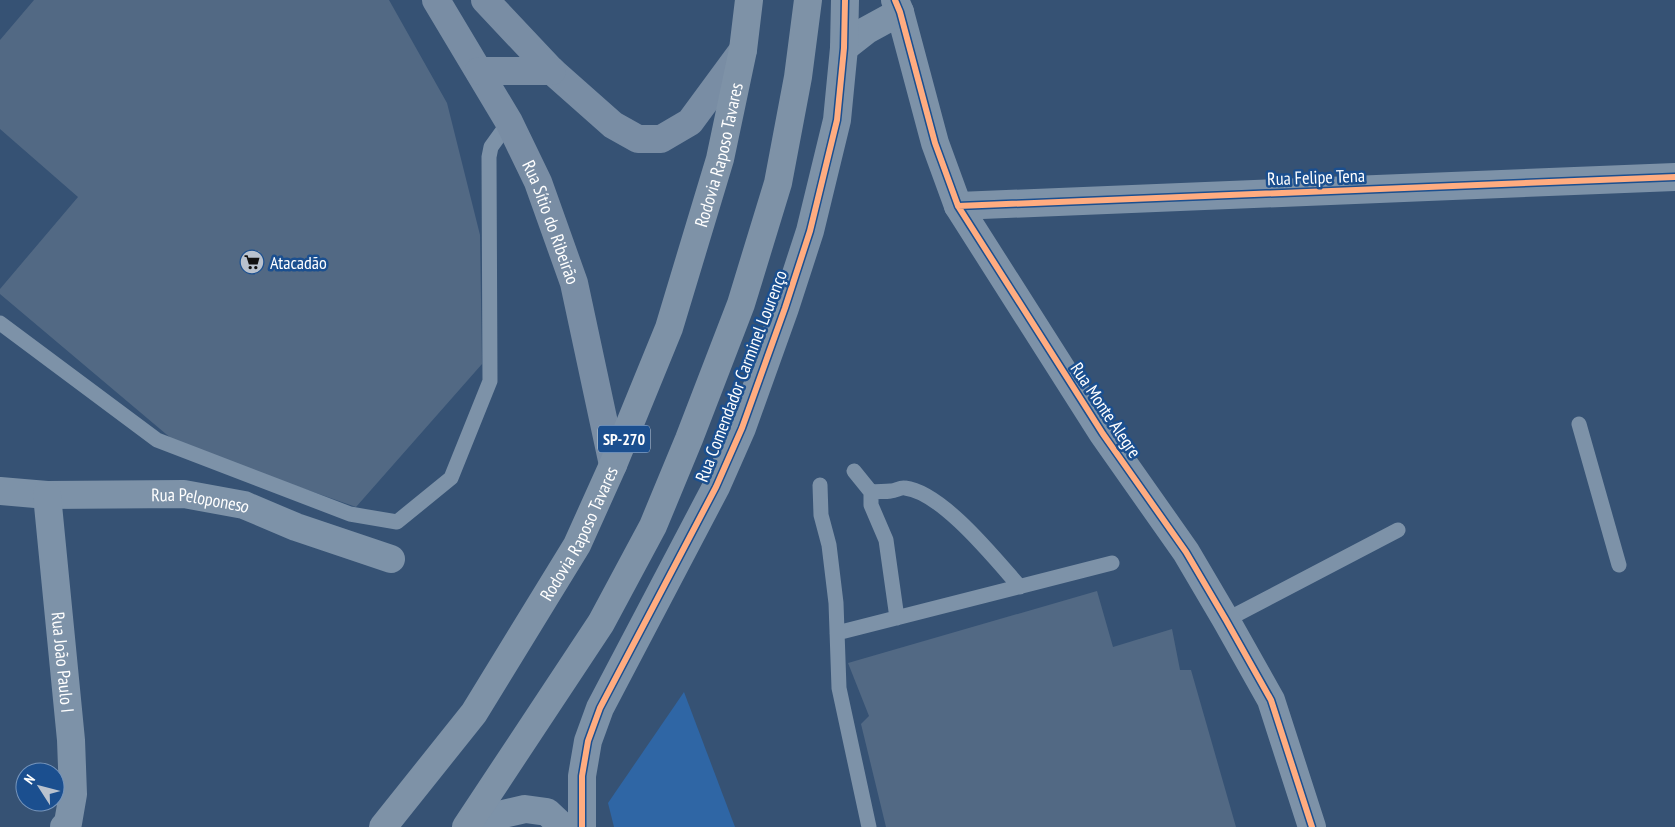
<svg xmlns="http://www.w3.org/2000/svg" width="1675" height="827" font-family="'PT Sans Narrow',sans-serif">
<rect width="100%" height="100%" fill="#365274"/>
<path fill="#2f66a5" d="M684 692 735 827H614L608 803Z"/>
<path fill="#526984" d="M34 0H389L447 103 480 235 482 364 356 507 179 445 0 294V289L78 197 0 129V40Z
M1097 591 1113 647 1172 629 1180 670H1191L1236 827H886L861 724 869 716 848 663Z"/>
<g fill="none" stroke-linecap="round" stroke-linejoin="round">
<path stroke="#7d92a8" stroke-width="15" d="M0 323 157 440 350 514 397 522 451 478 490 381 489 157 491 147 509 122
M1579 424 1619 565
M854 471 871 492V505L886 540 897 618
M820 485 821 515 829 545 836 603 839 688 869 827
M871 492C878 491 884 492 891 491 896 491 900 487 905 488 942 492 996 560 1020 587
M1226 620 1398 530
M837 633 1112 563"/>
<g stroke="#7d92a8" stroke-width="28">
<path d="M895 0 900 12 935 143 958 206 1103 434 1186 552 1226 620 1271 700 1312 827"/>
<path d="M844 48 867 30 900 12"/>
<path d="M958 206 1675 177"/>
<path id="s1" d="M0 491 47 495 184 494 244 505 296 527 391 559"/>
<path id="s2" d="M47 495 71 740 73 794 68 823 64 827"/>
<path d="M477 827 499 815 525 809 547 812 563 827"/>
<path d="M582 827V776L588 741 600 708 716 487 742 428 785 308 810 231 837 120 844 48 845 0"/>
</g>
<g stroke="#798da4" stroke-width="28">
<path id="s3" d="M436 0 509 122 538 182 574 283 613 465"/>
<path d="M485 0 552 71 613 125 638 139H661L690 122 743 50"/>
<path d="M479 71H552"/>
</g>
<g stroke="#7e92a7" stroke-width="28">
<path id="s4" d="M383 827 474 713 577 545 613 465 669 328 720 159 743 50 749 0"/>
<path d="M466 827 601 623 653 526 689 439 741 304 778 183 798 77 808 0"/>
</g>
<g stroke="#1b4f8f" stroke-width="9">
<path id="cycleway" d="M895 0 900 12 935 143 958 206 1103 434 1186 552 1226 620 1271 700 1312 827
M958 206 1675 177
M582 827V776L588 741 600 708 716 487 742 428 785 308 810 231 837 120 844 48 845 0"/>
</g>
<use href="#cycleway" stroke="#ffac80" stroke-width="6"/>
</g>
<defs>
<g id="supermarket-disc" transform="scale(1.25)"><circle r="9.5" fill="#b9c2ce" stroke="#1b4f8f"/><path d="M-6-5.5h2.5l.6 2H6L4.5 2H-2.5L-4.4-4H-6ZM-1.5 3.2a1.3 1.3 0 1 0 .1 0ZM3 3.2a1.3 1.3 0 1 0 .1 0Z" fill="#111"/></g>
</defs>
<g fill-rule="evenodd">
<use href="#supermarket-disc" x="252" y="262"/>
</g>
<g text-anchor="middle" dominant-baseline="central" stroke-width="5" stroke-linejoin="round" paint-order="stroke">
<rect fill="#1b4f8f" stroke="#bbcadd" stroke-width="1" x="598" y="425.5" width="52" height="27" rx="4"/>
<g font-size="16" font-weight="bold" fill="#fff">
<text x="624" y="439">SP-270</text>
</g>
<g font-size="18" fill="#fff" stroke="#1b4f8f">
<text stroke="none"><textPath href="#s4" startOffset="759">Rodovia Raposo Tavares</textPath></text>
<text transform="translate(1316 177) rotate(-2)">Rua Felipe Tena</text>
<text stroke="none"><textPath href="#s3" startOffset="251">Rua Sítio do Ribeirão</textPath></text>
<text transform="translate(741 376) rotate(-69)">Rua Comendador Carminel Lourenço</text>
<text transform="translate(1106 410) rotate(56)">Rua Monte Alegre</text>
<text stroke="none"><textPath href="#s1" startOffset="201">Rua Peloponeso</textPath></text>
<text stroke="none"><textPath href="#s4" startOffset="354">Rodovia Raposo Tavares</textPath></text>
<text stroke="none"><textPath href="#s2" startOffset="168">Rua João Paulo I</textPath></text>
</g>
<g font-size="18" fill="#fff" stroke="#1b4f8f" text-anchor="start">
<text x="270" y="262">Atacadão</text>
</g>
</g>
<g transform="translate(40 787) rotate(306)"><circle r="24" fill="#1b4f8f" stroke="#7695bc"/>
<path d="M0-4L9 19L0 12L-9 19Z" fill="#b9c2ce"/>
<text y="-8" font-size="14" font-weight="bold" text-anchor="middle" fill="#ffffff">N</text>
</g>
</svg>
